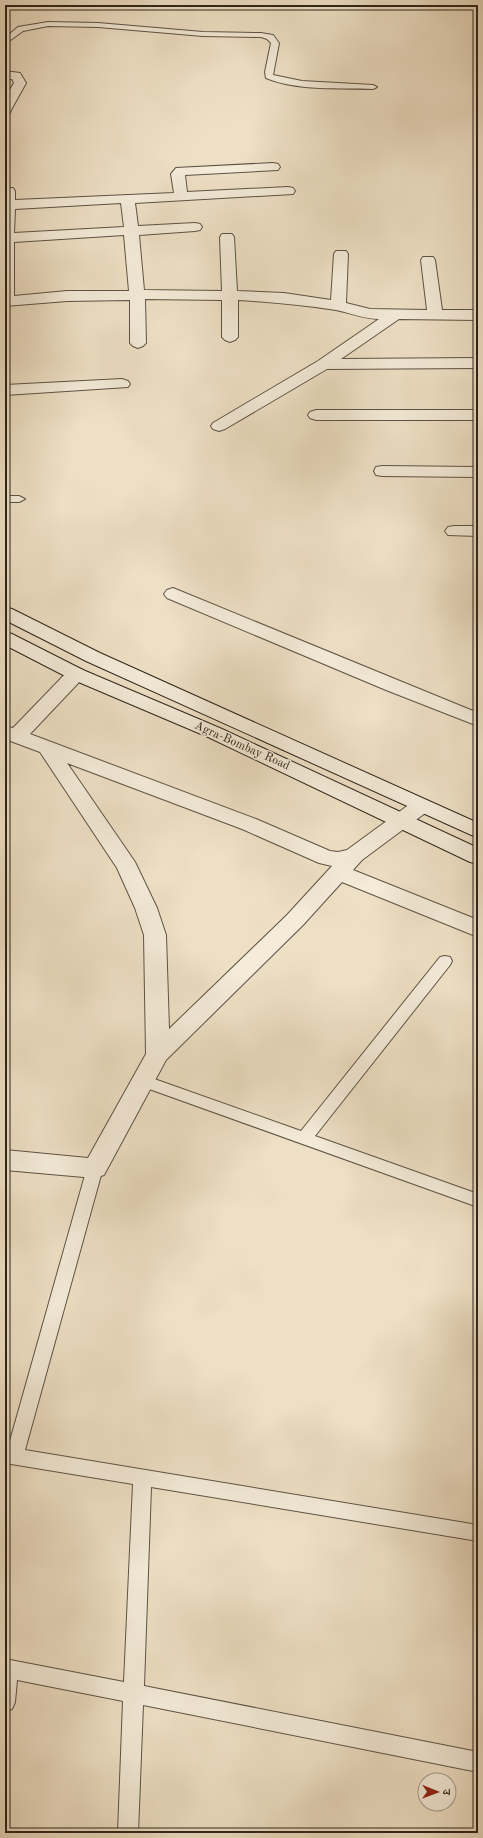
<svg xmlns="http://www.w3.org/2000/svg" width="483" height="1838" font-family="'Old Standard TT','Noto Serif Devanagari',serif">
<rect width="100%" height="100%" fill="#eee0c5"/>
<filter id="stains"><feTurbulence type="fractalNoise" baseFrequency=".005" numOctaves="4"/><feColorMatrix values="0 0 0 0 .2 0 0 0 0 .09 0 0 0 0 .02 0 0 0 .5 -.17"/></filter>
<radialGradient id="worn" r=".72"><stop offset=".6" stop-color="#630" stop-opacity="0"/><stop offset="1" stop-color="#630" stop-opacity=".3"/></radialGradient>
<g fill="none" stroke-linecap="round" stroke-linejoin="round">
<g stroke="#5d5345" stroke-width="2">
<path id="service" d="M48 22 98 23 203 32 261 33 273 35 279 43 273 75 302 81 373 85 377 87 373 89C340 88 297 91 266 78L265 72 271 43 267 39 261 37 203 36 98 27 48 26 23 31 5 44V38L18 27Z
M5 496H19L25 499 19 502H5Z
M445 956 450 957 452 961 450 965 315 1136 478 1194V1207L138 1085 135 1081 138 1077 143 1075 301 1131 440 957Z
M95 1162 101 1164 103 1168 25 1450 478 1525V1541L151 1487 144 1686 478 1752V1772L143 1705 138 1833H118L123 1701 17 1680 15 1702 12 1709 5 1712V1659L124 1682 133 1484 5 1463V1447L8 1448 87 1168 89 1164Z"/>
</g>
<g stroke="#5d5345" stroke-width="2">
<path id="minor" d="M5 71 20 73 26 83 11 110 10 113 5 114V98L14 83 12 79H5Z
M273 163 278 164 280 167 278 170 185 175 187 192 288 187 293 188 295 191 293 194 135 203 138 226 195 223 200 224 202 227 200 230 195 231 139 235 144 290 222 291 220 237 222 234H232L234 237 237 291 284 293 331 300 334 254 336 251H346L348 254 346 303 370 309 427 310 421 260 423 257H433L435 260 442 310H478V320L399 319 341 359 478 358V368L327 369 225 429 219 431 213 429 211 426 213 423 318 361 379 319C364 319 351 313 336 310 303 305 271 302 238 300V337L235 340 230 342 225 340 222 337V300L145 299 146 343 143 346 138 348 133 346 130 343V300L67 301 5 306V188H13L15 191V200L174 193 171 174 176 168ZM121 203 124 227 14 233 15 209ZM124 235 129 291H67L14 296V242Z
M122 379 128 381 130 384 128 387 5 395V385Z
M316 410H478V420H316L310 418 308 415 310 412Z
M382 466 478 467V477L382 476 376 475 374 471 376 467Z
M454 526H478V536L448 535 445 531 448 527Z
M173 588 478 713V726L386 690 167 598 164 594 167 590Z
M76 668 83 670 86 674 83 678 30 734 256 819 330 851 338 852 347 850 414 801 421 799 428 801 431 806 428 811 362 860 353 870 478 920V937L342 882 303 925 166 1060 104 1175 95 1178 5 1170V1150L88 1158 146 1054 144 935 135 908 117 868 40 752 5 739V726L13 728 69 670ZM67 763 242 829 319 863 332 866 287 915 169 1029 166 935 157 908 135 862Z"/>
</g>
<g stroke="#2d241a" stroke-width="2">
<path id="secondary" d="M5 607 12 609 100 653 478 823V838L86 661 5 620Z
M5 632 12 634 83 670 222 729 478 848V864L470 862 208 737 69 678 5 645Z"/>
</g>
<use href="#service" fill="#f4ebd9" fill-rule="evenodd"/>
<use href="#minor" fill="#f4ebd9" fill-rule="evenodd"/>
<use href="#secondary" fill="#f4ebd9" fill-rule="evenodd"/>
</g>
<g text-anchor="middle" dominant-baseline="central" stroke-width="3" stroke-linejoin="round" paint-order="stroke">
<g font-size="12" fill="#2d241a" stroke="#f4ebd9">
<text transform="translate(242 746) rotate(24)">Agra-Bombay Road</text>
</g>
</g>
<rect width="483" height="1838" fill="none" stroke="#eee0c5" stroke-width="20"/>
<rect x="6" y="6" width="471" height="1826" fill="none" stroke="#2d241a" stroke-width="2"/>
<rect x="10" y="10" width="463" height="1818" fill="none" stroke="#2d241a"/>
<g transform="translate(437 1792) rotate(91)"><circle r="19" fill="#f4ebd9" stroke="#a49b8d"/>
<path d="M0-3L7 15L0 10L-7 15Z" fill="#8f2418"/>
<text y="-6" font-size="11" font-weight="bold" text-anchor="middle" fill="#2d241a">उ</text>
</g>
<rect width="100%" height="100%" filter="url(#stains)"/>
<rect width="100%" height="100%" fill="url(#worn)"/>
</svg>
